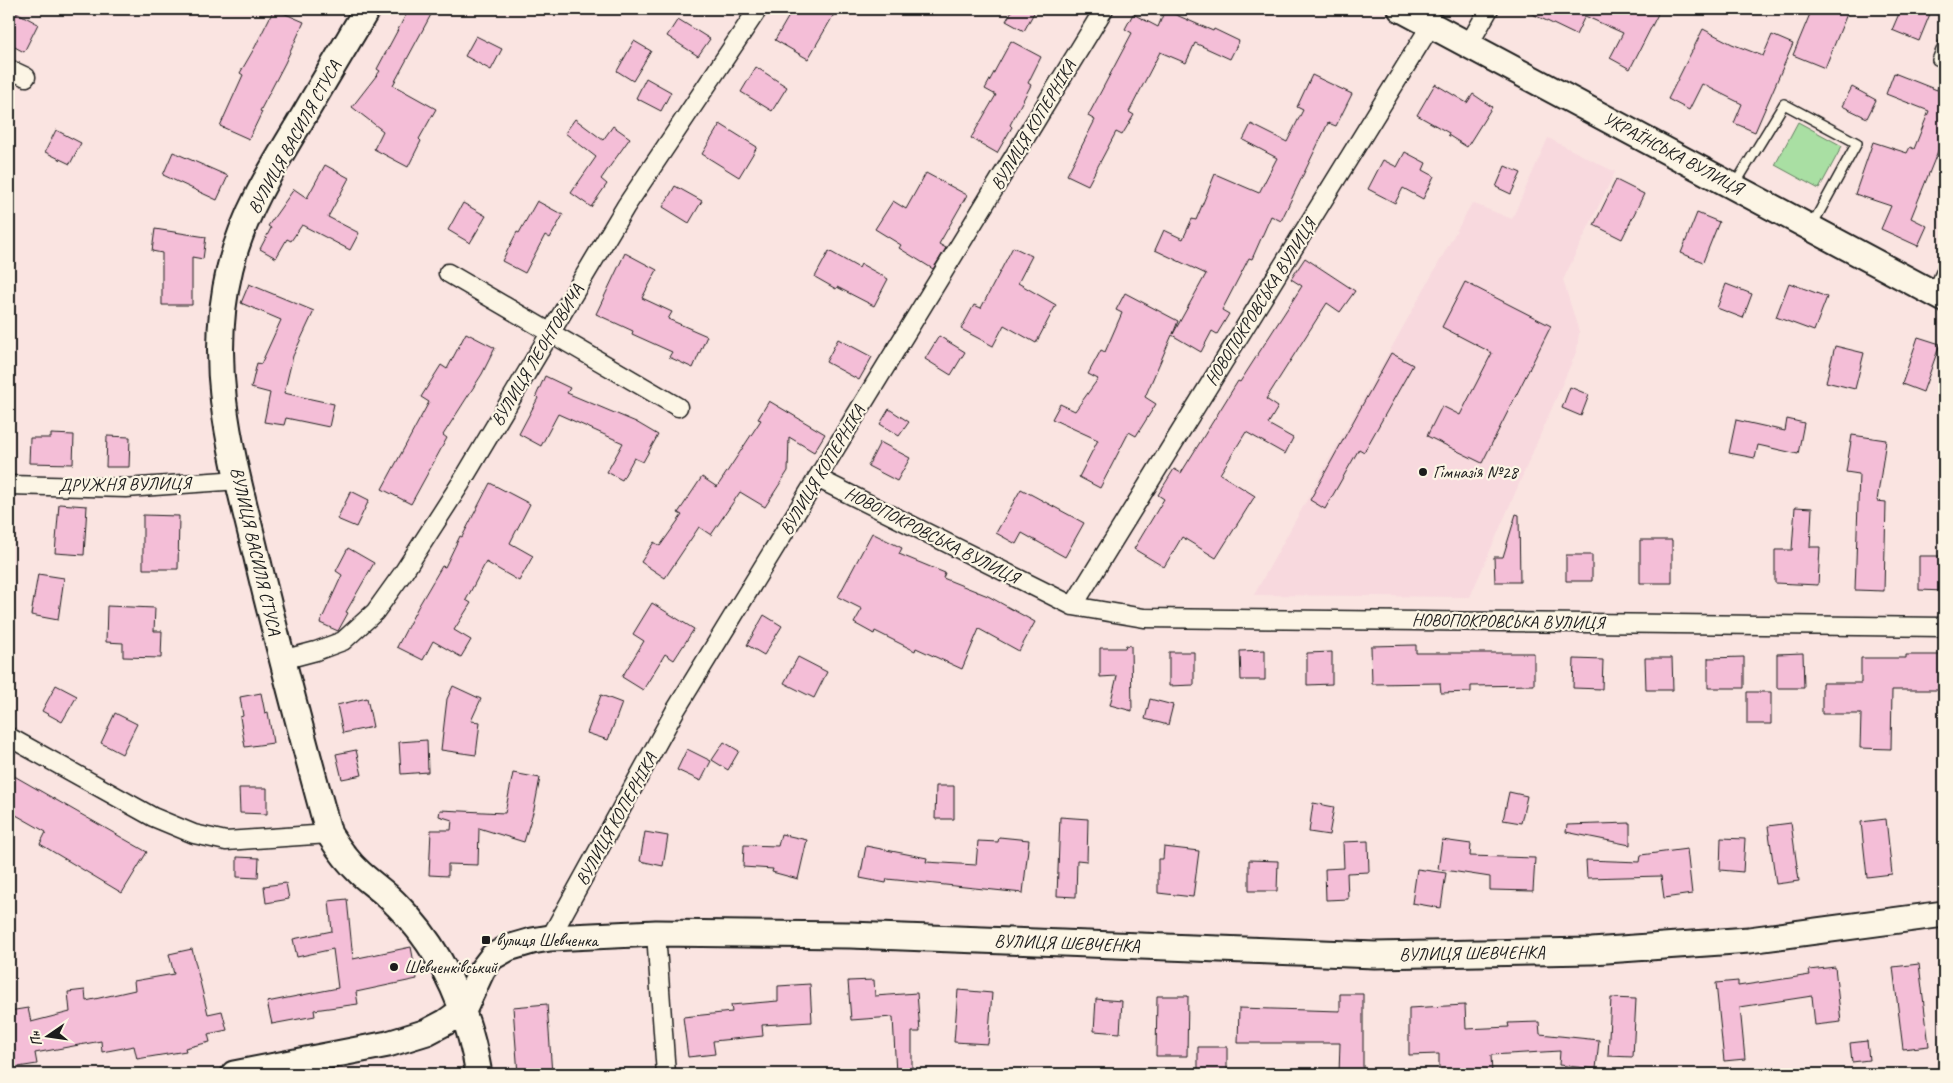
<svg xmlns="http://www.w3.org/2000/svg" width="1953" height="1083" font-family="Caveat,sans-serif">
<rect width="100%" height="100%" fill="#fae4e1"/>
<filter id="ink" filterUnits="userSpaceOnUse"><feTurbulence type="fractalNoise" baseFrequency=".02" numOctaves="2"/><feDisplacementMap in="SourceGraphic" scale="10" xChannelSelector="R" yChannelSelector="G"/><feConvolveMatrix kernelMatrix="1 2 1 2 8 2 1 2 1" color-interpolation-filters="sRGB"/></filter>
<g filter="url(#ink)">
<path fill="#f8d9de" d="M1548 138 1615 172 1563 280 1579 332 1577 350 1470 597 1254 595 1472 203 1512 219Z"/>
<path fill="#a9dfa3" stroke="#627e60" d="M1798 122 1842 146 1819 189 1775 165Z"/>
<path fill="#f4bed7" stroke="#1c1c1c" d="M274 9 304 22 285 63 260 111 262 112 249 139 220 126 243 75 240 73 255 47Z
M409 9H434L393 85 436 109 419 139 421 141 408 167 374 149 383 131 352 107 380 71 377 69Z
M793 9H837L808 59 775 40Z
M1013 9H1036L1024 31 1006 21Z
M1522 9H1648L1658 14 1630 69 1610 58 1623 33 1585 16 1576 35Z
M1812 9H1849L1825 68 1793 55Z
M1901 9H1932L1919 41 1892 30Z
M1165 10 1213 31 1214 29 1239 41 1230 59 1195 43 1186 63 1160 52 1129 112 1134 115 1122 135 1116 132 1088 185 1067 175 1095 120 1088 116 1132 33 1125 29 1133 14 1158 27Z
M16 12 38 24 24 52 9 44V25Z
M678 19 710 39 698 56 667 36Z
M1703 29 1732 44 1763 56 1772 35 1793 44 1755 132 1734 123 1742 104 1702 84 1689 110 1668 99Z
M476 36 502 49 491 70 465 56Z
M634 41 651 51 633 81 617 71Z
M1011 41 1041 57 1028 83 1031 85 1010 125 1012 127 997 153 971 138 996 95 985 89Z
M756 67 787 87 772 111 741 92Z
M1894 73 1937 90 1944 74V136L1911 218 1927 226 1918 246 1881 229 1891 206 1855 194 1873 142 1907 153 1910 147 1914 149 1929 111 1886 94Z
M1312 75 1352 94 1336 126 1328 123 1281 221 1271 216 1252 259 1249 258 1222 310 1229 314 1217 334 1212 331 1201 352 1172 335 1145 397 1156 404 1136 436 1129 432 1100 488 1079 477 1098 440 1052 419 1060 404 1075 411 1098 379 1088 374 1101 350 1105 352 1122 313 1116 310 1125 293 1178 321 1173 334 1206 274 1155 250 1164 230 1183 239 1192 219 1196 220 1215 174 1259 193 1277 158 1243 140 1251 124 1287 142 1303 110 1297 107Z
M646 78 671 92 661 111 636 98Z
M1435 84 1467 103 1473 94 1492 107 1467 147 1448 135 1449 133 1417 115Z
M1852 87 1876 100 1867 118 1842 106Z
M575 119 603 140 613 126 630 138 601 179 607 184 591 207 571 193 596 157 565 133Z
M720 124 757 147 739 177 702 154Z
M56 130 81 143 70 164 45 152Z
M173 152 228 176 217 200 163 175Z
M1405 152 1426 163 1423 170 1434 176 1423 199 1403 188 1395 203 1368 189 1383 160 1397 167Z
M325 165 349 178 328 217 359 233 350 250 302 225 291 241 287 239 276 258 260 249 271 228 268 226 294 189 307 198Z
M1505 166 1521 173 1511 194 1496 187Z
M926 173 967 195 939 244 946 248 933 269 899 248 901 245 875 229 893 201 906 209Z
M1616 180 1644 194 1622 239 1594 225Z
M675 186 702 201 689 223 663 207Z
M537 201 563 215 550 238 545 235 525 273 502 261 517 232 519 233Z
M463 203 486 216 470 243 448 230Z
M1697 213 1719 222 1703 262 1681 253Z
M155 229 206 237 203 259 192 257V305H162V253L152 251Z
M1013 247 1032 256 1018 283 1056 305 1036 343 1004 325 993 346 961 329 974 305 981 308Z
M829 251 859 268 861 264 888 279 874 306 837 287 836 289 815 277Z
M625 253 657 270 642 298 672 312 668 319 707 336 693 368 669 357 672 352 632 334 633 331 596 314Z
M1305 258 1355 291 1340 312 1327 303 1266 399 1278 407 1268 424 1293 438 1285 454 1246 432 1220 474 1255 496 1216 558 1182 537 1164 567 1134 549 1164 499 1158 495 1174 469 1181 473 1238 381 1240 382 1302 286 1291 279Z
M1465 282 1551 326 1482 463 1427 436 1442 406 1460 415 1492 353 1442 327Z
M1789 283 1827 297 1814 331 1776 317Z
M249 284 314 311 293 356 284 393 334 404 329 427 286 418 284 425 264 422 270 393 251 388 257 363 261 364 281 320 241 303Z
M1726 284 1752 294 1743 318 1717 308Z
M466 333 495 348 482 374 443 435 447 438 411 504 382 489 429 402 421 397 441 365 447 369Z
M939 336 965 352 951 375 925 359Z
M1918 337 1940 344 1923 392 1902 384Z
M838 339 872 357 859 380 826 362Z
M1835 346 1864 353 1855 389 1826 382Z
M1391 353 1413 365 1364 452 1359 449 1325 509 1310 500Z
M545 376 570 388 567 393 636 422 658 435 643 462 634 458 622 480 607 472 623 443 558 414 541 446 519 434 538 398 536 396Z
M1570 387 1589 395 1581 416 1562 408Z
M769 401 825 434 814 452 789 437 788 471 765 507 740 492 711 535 699 527 665 578 641 562 654 542 660 546 682 515 678 513 702 477 717 487 761 420 758 419Z
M889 409 909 422 899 436 880 424Z
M1787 419 1804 423 1798 454 1758 445 1755 458 1729 453 1736 420 1785 431Z
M51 434 74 435 73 464 29 463 30 438H51Z
M1852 435 1886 440 1877 501 1886 502 1884 591 1855 590 1859 474 1846 472Z
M107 436 130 437 129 467H106Z
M880 442 910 458 897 481 868 466Z
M490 483 530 504 510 543 533 556 519 581 486 562 466 600 471 603 454 630 471 640 461 657 433 641 423 660 397 647 418 607 442 566 445 567 460 536 462 537Z
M1021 489 1084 523 1065 557 1022 533 1016 544 996 533Z
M351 491 369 500 356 527 337 519Z
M59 504 87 506 84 555 55 553Z
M1795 507 1812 508 1810 547H1820L1818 585 1775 583V550H1792Z
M1516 514 1519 515 1520 582H1495L1494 557H1503Z
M143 515 179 516 178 569H143Z
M872 533 902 548 899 554 945 573 943 578 988 596 1035 622 1019 651 979 629 962 669 916 648 915 651 875 631 874 634 854 623 862 609 838 597Z
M1640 540H1672V583H1640Z
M348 548 374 563 346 612 348 613 338 631 320 623 342 575 336 571Z
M1566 555H1592V581H1566Z
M1919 556H1944V591L1919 590Z
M38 574 64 578 58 620 31 615Z
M652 603 694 629 674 660 665 654 643 690 622 677 644 641 633 634Z
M107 606 155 608 154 631H162L161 658 123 657V643L106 642Z
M764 615 782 626 764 655 747 645Z
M1126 645 1131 646 1132 711 1110 705 1117 676 1100 677V648H1125Z
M1416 645V653H1534V685L1471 686V692L1441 693 1440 683 1372 684 1371 646Z
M1265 650V680H1241L1240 651Z
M1169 652H1194V685L1169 686Z
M1332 652V684L1307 685V653Z
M1803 653 1804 688H1777V654Z
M1906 655H1940V690H1892L1891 749 1860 748 1861 714H1822V683H1861V658H1906Z
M798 657 827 672 814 698 784 683Z
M1744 657V688H1708V658Z
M1645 658H1672L1673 690H1646Z
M1574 659 1603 660 1602 689 1573 688Z
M56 685 77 696 62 722 42 711Z
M453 686 481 699 471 721 480 722 476 755 441 750 447 699Z
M1747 692H1771V724H1747Z
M261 693 265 713 268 712 273 743 245 747 240 717 243 716 240 697Z
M601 695 622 703 608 740 587 733Z
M367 698 373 727 343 733 337 705Z
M1150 699 1173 705 1168 725 1145 719Z
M115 713 137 724 122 754 101 743Z
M427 740 428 772 401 774 399 742Z
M724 742 739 751 728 770 712 760Z
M687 749 711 761 701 781 677 770Z
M356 750 362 775 342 779 336 754Z
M9 773 147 852 122 893 40 844 46 832 9 811Z
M513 773 540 778 534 809 524 842 479 828 478 865 448 864V876L429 875 431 830H451L452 820 439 816 440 810 505 813Z
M936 786H954V819H935Z
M239 788H267V814L240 813Z
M1509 792 1527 796 1521 823 1503 820Z
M1313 803 1334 807 1329 835 1309 832Z
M1060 817 1088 819 1087 861 1077 860 1076 897 1057 896Z
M1886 819 1892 874 1867 877 1861 822Z
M1630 823V845L1566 832 1567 825Z
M1791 823 1799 881 1776 884 1768 826Z
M645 832 668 836 663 866 640 861Z
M781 834 807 840 798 879 772 872 773 869 743 867 744 845 778 846Z
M999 837 1029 840 1023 893 887 879 886 883 860 878 866 846 927 858 926 862 976 865 978 841 998 842Z
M1721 838 1745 839 1743 872 1720 870Z
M1442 840 1471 844 1470 856 1535 858 1533 891 1490 890V877L1438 869Z
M1368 841 1369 872 1347 873 1348 899 1326 900 1325 869 1344 868 1343 842Z
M1164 847 1199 851 1193 897 1158 893V859H1163Z
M1687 849 1692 894 1664 898 1661 876 1587 878 1586 860 1640 862 1641 855Z
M237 857 259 858 258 878 237 877Z
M1249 860 1278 861 1277 891H1249Z
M1417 869 1446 873 1441 908 1412 903Z
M286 883 289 899 266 903 264 886Z
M347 899 353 959 411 947 417 979 356 992 358 1004 314 1010 315 1016 272 1024 267 1002 338 988 333 949 297 957 293 939 332 931 329 901Z
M192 949 208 1014 222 1011 227 1030 208 1034 210 1042 185 1048 186 1051 137 1059 134 1046 102 1052 101 1041 35 1053 37 1064 12 1068 9 1046V1011L28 1008 31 1022 70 1012 68 992 85 990 86 1001 135 990 134 981 174 974 169 954Z
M1919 964 1929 1046 1903 1049 1893 967Z
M1835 967 1841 1022 1815 1025 1812 996 1740 1007 1745 1059 1724 1061 1716 983 1738 981V986L1810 975 1809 970Z
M874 980 875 996 917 993 920 1032H912V1074H896L893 1017 851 1020 848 981Z
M810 984 812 1022 762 1025 763 1036 713 1041 715 1054 688 1057 683 1017 732 1012 731 1005 778 1001V986Z
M958 990 992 993 988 1044 954 1042Z
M1340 994H1363V1074H1339L1340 1043H1238L1239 1008 1340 1011Z
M1157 996H1188L1187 1056H1156Z
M1611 998 1636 999 1633 1057 1608 1056Z
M1096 999 1122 1001 1120 1033 1094 1031Z
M547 1004 552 1074H518L513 1007Z
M1465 1005 1466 1029 1509 1027 1508 1023 1539 1022 1540 1034 1599 1040 1596 1069 1559 1065 1560 1051 1491 1055 1492 1074H1439V1054L1409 1055V1008Z
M1867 1041 1869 1060 1852 1062 1850 1043Z
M1198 1047H1227V1071H1198Z"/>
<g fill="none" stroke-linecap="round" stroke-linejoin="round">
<g stroke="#1c1c1c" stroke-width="12">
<path id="lane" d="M1937 60 1944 43
M1734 186 1784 104 1857 143 1811 227
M1933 290 1944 265"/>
</g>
<g stroke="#1c1c1c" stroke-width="21">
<path id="street" d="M1469 44 1489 9
M9 69 26 77
M448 273 678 407
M817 478 1073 606 1144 618 1944 627
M9 485 126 488 239 480
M1073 606 1431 25
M282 660 316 651 343 641 375 612 403 573 461 483 626 206 758 9
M9 737 153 817 194 834 226 841 329 834
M656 933 666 1074
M550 938 675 711 1104 9"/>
</g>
<g stroke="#1c1c1c" stroke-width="29">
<path id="secondary" d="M367 9C345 46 322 84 300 122 272 168 243 215 230 268 205 371 234 462 258 562 280 653 304 743 329 834 338 848 347 861 360 873 372 884 386 893 397 905 444 952 468 1010 479 1074
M1401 9 1944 299
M234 1074 388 1044 427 1032 446 1022 464 1009 482 970 492 957 508 948 532 941 550 938 656 933 850 935 1375 955 1592 951 1749 940 1944 914"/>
</g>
<use href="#lane" stroke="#fcf5e5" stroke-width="9"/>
<use href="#street" stroke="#fcf5e5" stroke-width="18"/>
<use href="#secondary" stroke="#fcf5e5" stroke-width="25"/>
</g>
</g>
<g fill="#1c1c1c" stroke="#fcf5e5" stroke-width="2">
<circle cx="1423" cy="472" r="5"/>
<rect x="481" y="935" width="10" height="10" rx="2.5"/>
<circle cx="394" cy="967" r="5"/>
</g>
<g text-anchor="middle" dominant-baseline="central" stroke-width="4.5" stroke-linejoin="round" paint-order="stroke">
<g font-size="18" fill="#1c1c1c" stroke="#fcf5e5">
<text transform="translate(1033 125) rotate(-59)">ВУЛИЦЯ КОПЕРНІКА</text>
<text transform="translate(294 137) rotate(-61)">ВУЛИЦЯ ВАСИЛЯ СТУСА</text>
<text transform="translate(1673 153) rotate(28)">УКРАЇНСЬКА ВУЛИЦЯ</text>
<text transform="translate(1260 302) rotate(-58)">НОВОПОКРОВСЬКА ВУЛИЦЯ</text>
<text transform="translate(537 355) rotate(-59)">ВУЛИЦЯ ЛЕОНТОВИЧА</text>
<text transform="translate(822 470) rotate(-59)">ВУЛИЦЯ КОПЕРНІКА</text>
<text transform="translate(124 484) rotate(-1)">ДРУЖНЯ ВУЛИЦЯ</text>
<text transform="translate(932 535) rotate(27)">НОВОПОКРОВСЬКА ВУЛИЦЯ</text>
<text transform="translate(256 551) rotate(77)">ВУЛИЦЯ ВАСИЛЯ СТУСА</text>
<text transform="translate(1508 621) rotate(1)">НОВОПОКРОВСЬКА ВУЛИЦЯ</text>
<text transform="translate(616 819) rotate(-61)">ВУЛИЦЯ КОПЕРНІКА</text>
<text transform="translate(1067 943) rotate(2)">ВУЛИЦЯ ШЕВЧЕНКА</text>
<text transform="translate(1472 953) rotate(-1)">ВУЛИЦЯ ШЕВЧЕНКА</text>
</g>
<g font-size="18" fill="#1c1c1c" stroke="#fcf5e5" text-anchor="start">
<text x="1433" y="472">Гімназія №28</text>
<text x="496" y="940">вулиця Шевченка</text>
<text x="404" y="967">Шевченківський</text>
</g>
</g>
<rect width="1953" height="1083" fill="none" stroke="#fcf5e5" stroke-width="30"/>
<rect x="15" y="15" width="1923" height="1053" fill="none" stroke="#1c1c1c" stroke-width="2" filter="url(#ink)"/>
<g transform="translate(48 1036) rotate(257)" stroke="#fcf5e5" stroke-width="4" paint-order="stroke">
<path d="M0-4L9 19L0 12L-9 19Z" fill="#1c1c1c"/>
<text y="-8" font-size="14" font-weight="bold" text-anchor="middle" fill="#1c1c1c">Пн</text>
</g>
</svg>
